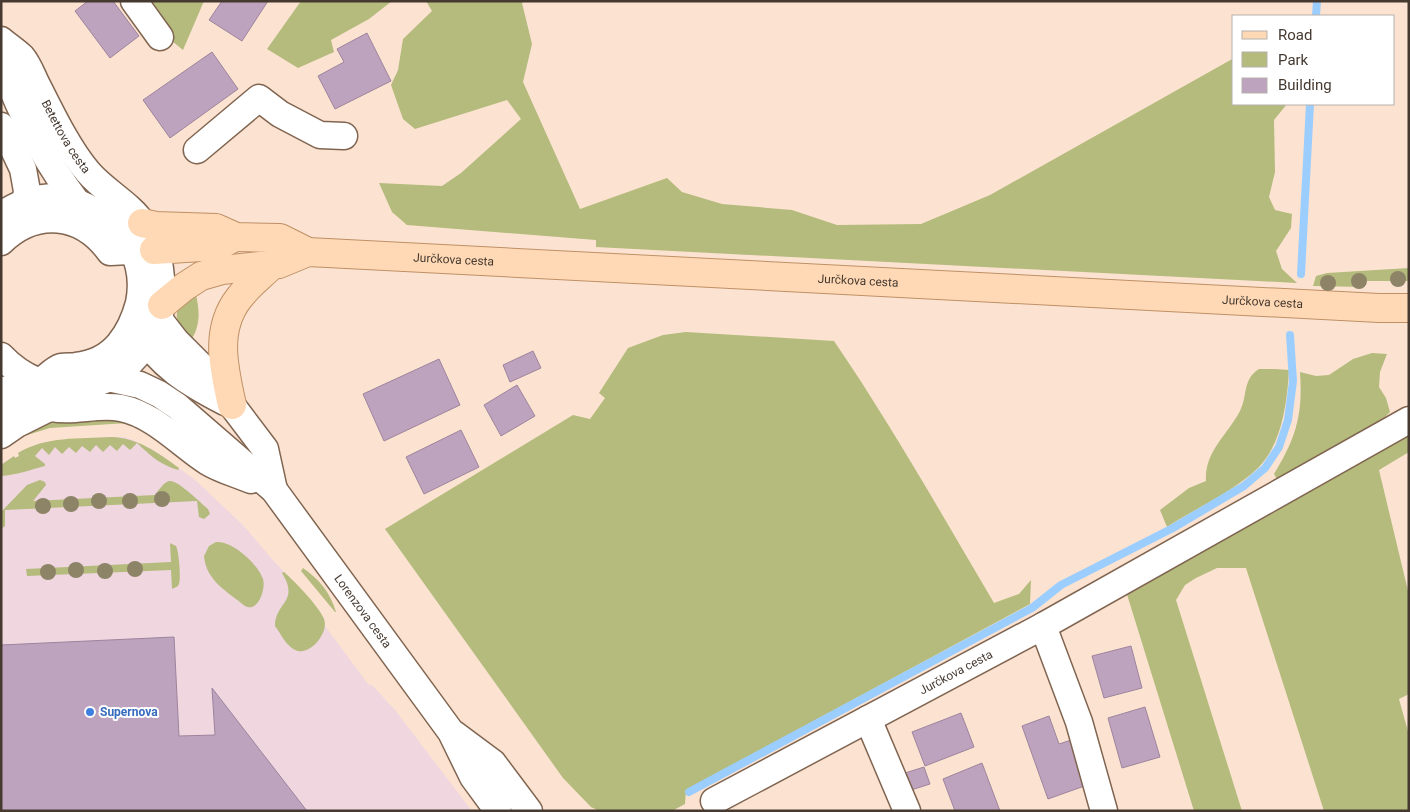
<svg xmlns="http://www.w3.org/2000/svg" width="1410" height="812" font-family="Roboto,sans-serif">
<rect width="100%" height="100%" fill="#fce3d1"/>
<path fill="#efd6df" d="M111 437H123L133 440 155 451 194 479 243 525 272 559 312 602 324 618 325 626 368 684 373 686 395 710 472 811H1V464L14 456 15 458 19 456 18 453 23 450 44 442Z"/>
<path fill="#b4bb7c" d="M143 1H204L183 50 167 37Z
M301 1H392L369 19 331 40 334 52 298 68 267 49Z
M426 1H525L522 3 532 44 523 82 580 209 667 178 682 192 722 204 792 210 837 225 921 224 990 195 1234 58V104H1287L1274 120 1275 172 1269 197 1275 210 1292 214 1291 228 1276 251 1282 269 1297 283 596 247V240L407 225 392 212 379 183 442 186 461 173 521 119 507 100 415 129 403 119 391 85 398 70 403 39 432 11Z
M1409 268V281H1364L1363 287 1313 286 1316 276 1327 273Z
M195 291C200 310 201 326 190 342 173 315 170 314 195 291Z
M686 332 834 341C892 426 942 515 994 603L1019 594 1031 580 1030 604 686 790 685 804 672 811H599L591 807 563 778 385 529 573 415 590 419 605 398 599 393 628 348 663 335Z
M1372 353 1387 354 1380 372 1379 387 1386 398 1390 412 1373 429 1278 481 1274 474C1296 438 1303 415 1300 372L1316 376 1329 375 1353 359Z
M1259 369H1275L1289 370C1287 403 1282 444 1258 468 1232 493 1196 508 1167 527L1160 510 1189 488 1206 481C1204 452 1228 434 1240 411 1248 395 1242 380 1259 369Z
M87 418 127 420V423L50 428 24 436H18L42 421Z
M1409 432V452L1379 470 1409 595V694L1399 699 1409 735V811H1324L1246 568H1217L1196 578 1185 585 1176 600 1242 811H1194L1125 588Z
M111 437C138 438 157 452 179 468L178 470C159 464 151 456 137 443L130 450 123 444 117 451 110 445 103 452 96 445 90 452 82 446 76 453 69 447 62 454 55 447 49 455 42 448 35 456 45 464V466C30 470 16 475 1 476V465L14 456 15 458 19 456 18 453C46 436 79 439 111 437Z
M40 480 45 482 46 485 33 501 155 495C158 491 164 482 169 481 177 479 201 503 208 509L210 514 204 519 199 517 197 501 5 510V526L1 529V512L27 485Z
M216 542C232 540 258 564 263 579 266 589 258 613 245 606 228 592 206 581 204 556L209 546Z
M170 543 176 546C179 552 181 578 179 584 177 588 175 587 172 589L171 570 27 576 26 569 171 562Z
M303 568C320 580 330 592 336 612H335L301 571Z
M284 572C295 582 318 605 324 619 329 632 312 654 298 651 287 648 281 634 275 626 275 602 300 602 282 573Z"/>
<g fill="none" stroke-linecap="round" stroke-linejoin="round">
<path stroke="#9bcefe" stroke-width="8" d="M1316 16 1317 1
M1301 274 1310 104
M689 792 1032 608 1061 585 1173 528 1244 486 1265 468 1279 447 1288 420 1293 381 1290 335"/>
</g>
<path fill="#bda3bd" stroke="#9d849d" d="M88 1H113L139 36 110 58 75 11Z
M222 1H268L242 41 209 20Z
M367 33 391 81 335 109 318 76 344 62 337 49Z
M212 52 238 89 170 138 143 100Z
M533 351 541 368 510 382 503 365Z
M439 359 460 405 384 441 363 394Z
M517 385 535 416 501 436 484 405Z
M461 430 479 467 424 494 406 457Z
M174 637 179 736 215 735 212 688 307 811H1V645Z
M1131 646 1142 688 1104 698 1092 656Z
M1145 707 1160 757 1122 768 1108 718Z
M961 713 974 747 925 766 912 732Z
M1049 716 1059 744 1074 739 1090 784 1048 799 1022 726Z
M982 763 1000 811H955L943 779Z
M924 767 930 784 908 791 902 774Z"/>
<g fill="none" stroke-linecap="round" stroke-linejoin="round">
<g stroke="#806551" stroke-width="29">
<g id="minor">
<path d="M134 1 160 37"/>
<path id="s1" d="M1 40C8 46 16 51 22 57 29 65 33 78 38 87 51 113 69 150 88 172 104 191 130 204 143 224 153 239 160 260 161 278 165 306 160 322 144 346 109 398 44 401 1 356"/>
<path d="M1 60C19 110 44 159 76 201"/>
<path d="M1 126 5 131 23 169 27 191 23 218"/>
<path d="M197 150 259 98 280 114 320 135 344 136"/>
<path d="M1 215C19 203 41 195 63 198 74 200 84 205 94 211 128 230 147 263 139 303 135 318 129 332 119 344 109 356 93 364 76 366 72 367 66 366 61 367 54 369 46 378 40 382 27 391 14 398 1 407"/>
<path d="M1 242C36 208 82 213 110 252L150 250"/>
<path d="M159 319 176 341 206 371 265 449 274 490"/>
<path d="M137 329C160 366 188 383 225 402"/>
<path id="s2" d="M108 378 140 385 159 394 177 406 274 490 451 732 473 777 498 811"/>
<path d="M7 389C27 404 50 411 75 409 90 408 106 405 121 408 155 415 180 444 208 462 221 470 237 474 251 480"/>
<path d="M1 435 17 424 49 408"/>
<path d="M1043 626 1079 722 1104 811"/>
<path d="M868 719 907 811"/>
<path d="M454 734 493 763 529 811"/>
<path id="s3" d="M714 801 1043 626 1409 420"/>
</g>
</g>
<g stroke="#be9066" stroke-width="30">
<g id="major">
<path d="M142 223 156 226 216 228 236 237 280 238 308 252"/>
<path d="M154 250 218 246 235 237"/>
<path id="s4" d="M162 305 184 287 201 276 222 270 279 264 308 252 1379 308H1409"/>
<path d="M232 405C224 369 214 330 239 298 248 286 261 276 272 265"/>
</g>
</g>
<use href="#minor" stroke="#fff" stroke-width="26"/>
<use href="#major" stroke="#ffd9b5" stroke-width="28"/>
</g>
<g fill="#8d8367">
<circle cx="1398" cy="279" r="8"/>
<circle cx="1359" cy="281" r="8"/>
<circle cx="1328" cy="283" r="8"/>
<circle cx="162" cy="499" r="8"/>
<circle cx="99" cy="501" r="8"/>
<circle cx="130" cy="501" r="8"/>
<circle cx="71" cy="504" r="8"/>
<circle cx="43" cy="506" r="8"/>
<circle cx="135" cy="569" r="8"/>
<circle cx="76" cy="570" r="8"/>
<circle cx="105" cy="571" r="8"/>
<circle cx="48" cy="572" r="8"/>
</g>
<circle fill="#3f7fe0" stroke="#fff" stroke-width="2" cx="90" cy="712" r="5"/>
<g text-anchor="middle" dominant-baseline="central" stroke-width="4" stroke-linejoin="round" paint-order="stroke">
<g font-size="12" fill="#453930" stroke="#fff">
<text stroke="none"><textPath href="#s1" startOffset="118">Betettova cesta</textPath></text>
<text stroke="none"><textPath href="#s4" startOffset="305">Jurčkova cesta</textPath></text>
<text stroke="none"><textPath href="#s4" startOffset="710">Jurčkova cesta</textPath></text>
<text stroke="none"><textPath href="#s4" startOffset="1115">Jurčkova cesta</textPath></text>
<text stroke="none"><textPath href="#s2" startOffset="354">Lorenzova cesta</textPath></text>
<text stroke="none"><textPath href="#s3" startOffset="274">Jurčkova cesta</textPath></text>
</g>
<g font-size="12" font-weight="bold" fill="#366cbe" stroke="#fff" text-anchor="start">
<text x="100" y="712">Supernova</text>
</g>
</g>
<rect width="1410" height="812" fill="none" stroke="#453930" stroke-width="5"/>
<rect x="1232" y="15" width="162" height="90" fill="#ffffff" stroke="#b5b0ac"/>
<rect x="1242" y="31" width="25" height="8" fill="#ffd9b5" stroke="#b5b0ac"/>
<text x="1278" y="40" font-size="15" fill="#453930">Road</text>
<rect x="1242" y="52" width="25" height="15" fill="#b4bb7c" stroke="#b5b0ac"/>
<text x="1278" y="65" font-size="15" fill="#453930">Park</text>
<rect x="1242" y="78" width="25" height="15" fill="#bda3bd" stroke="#b5b0ac"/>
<text x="1278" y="90" font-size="15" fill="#453930">Building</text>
</svg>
